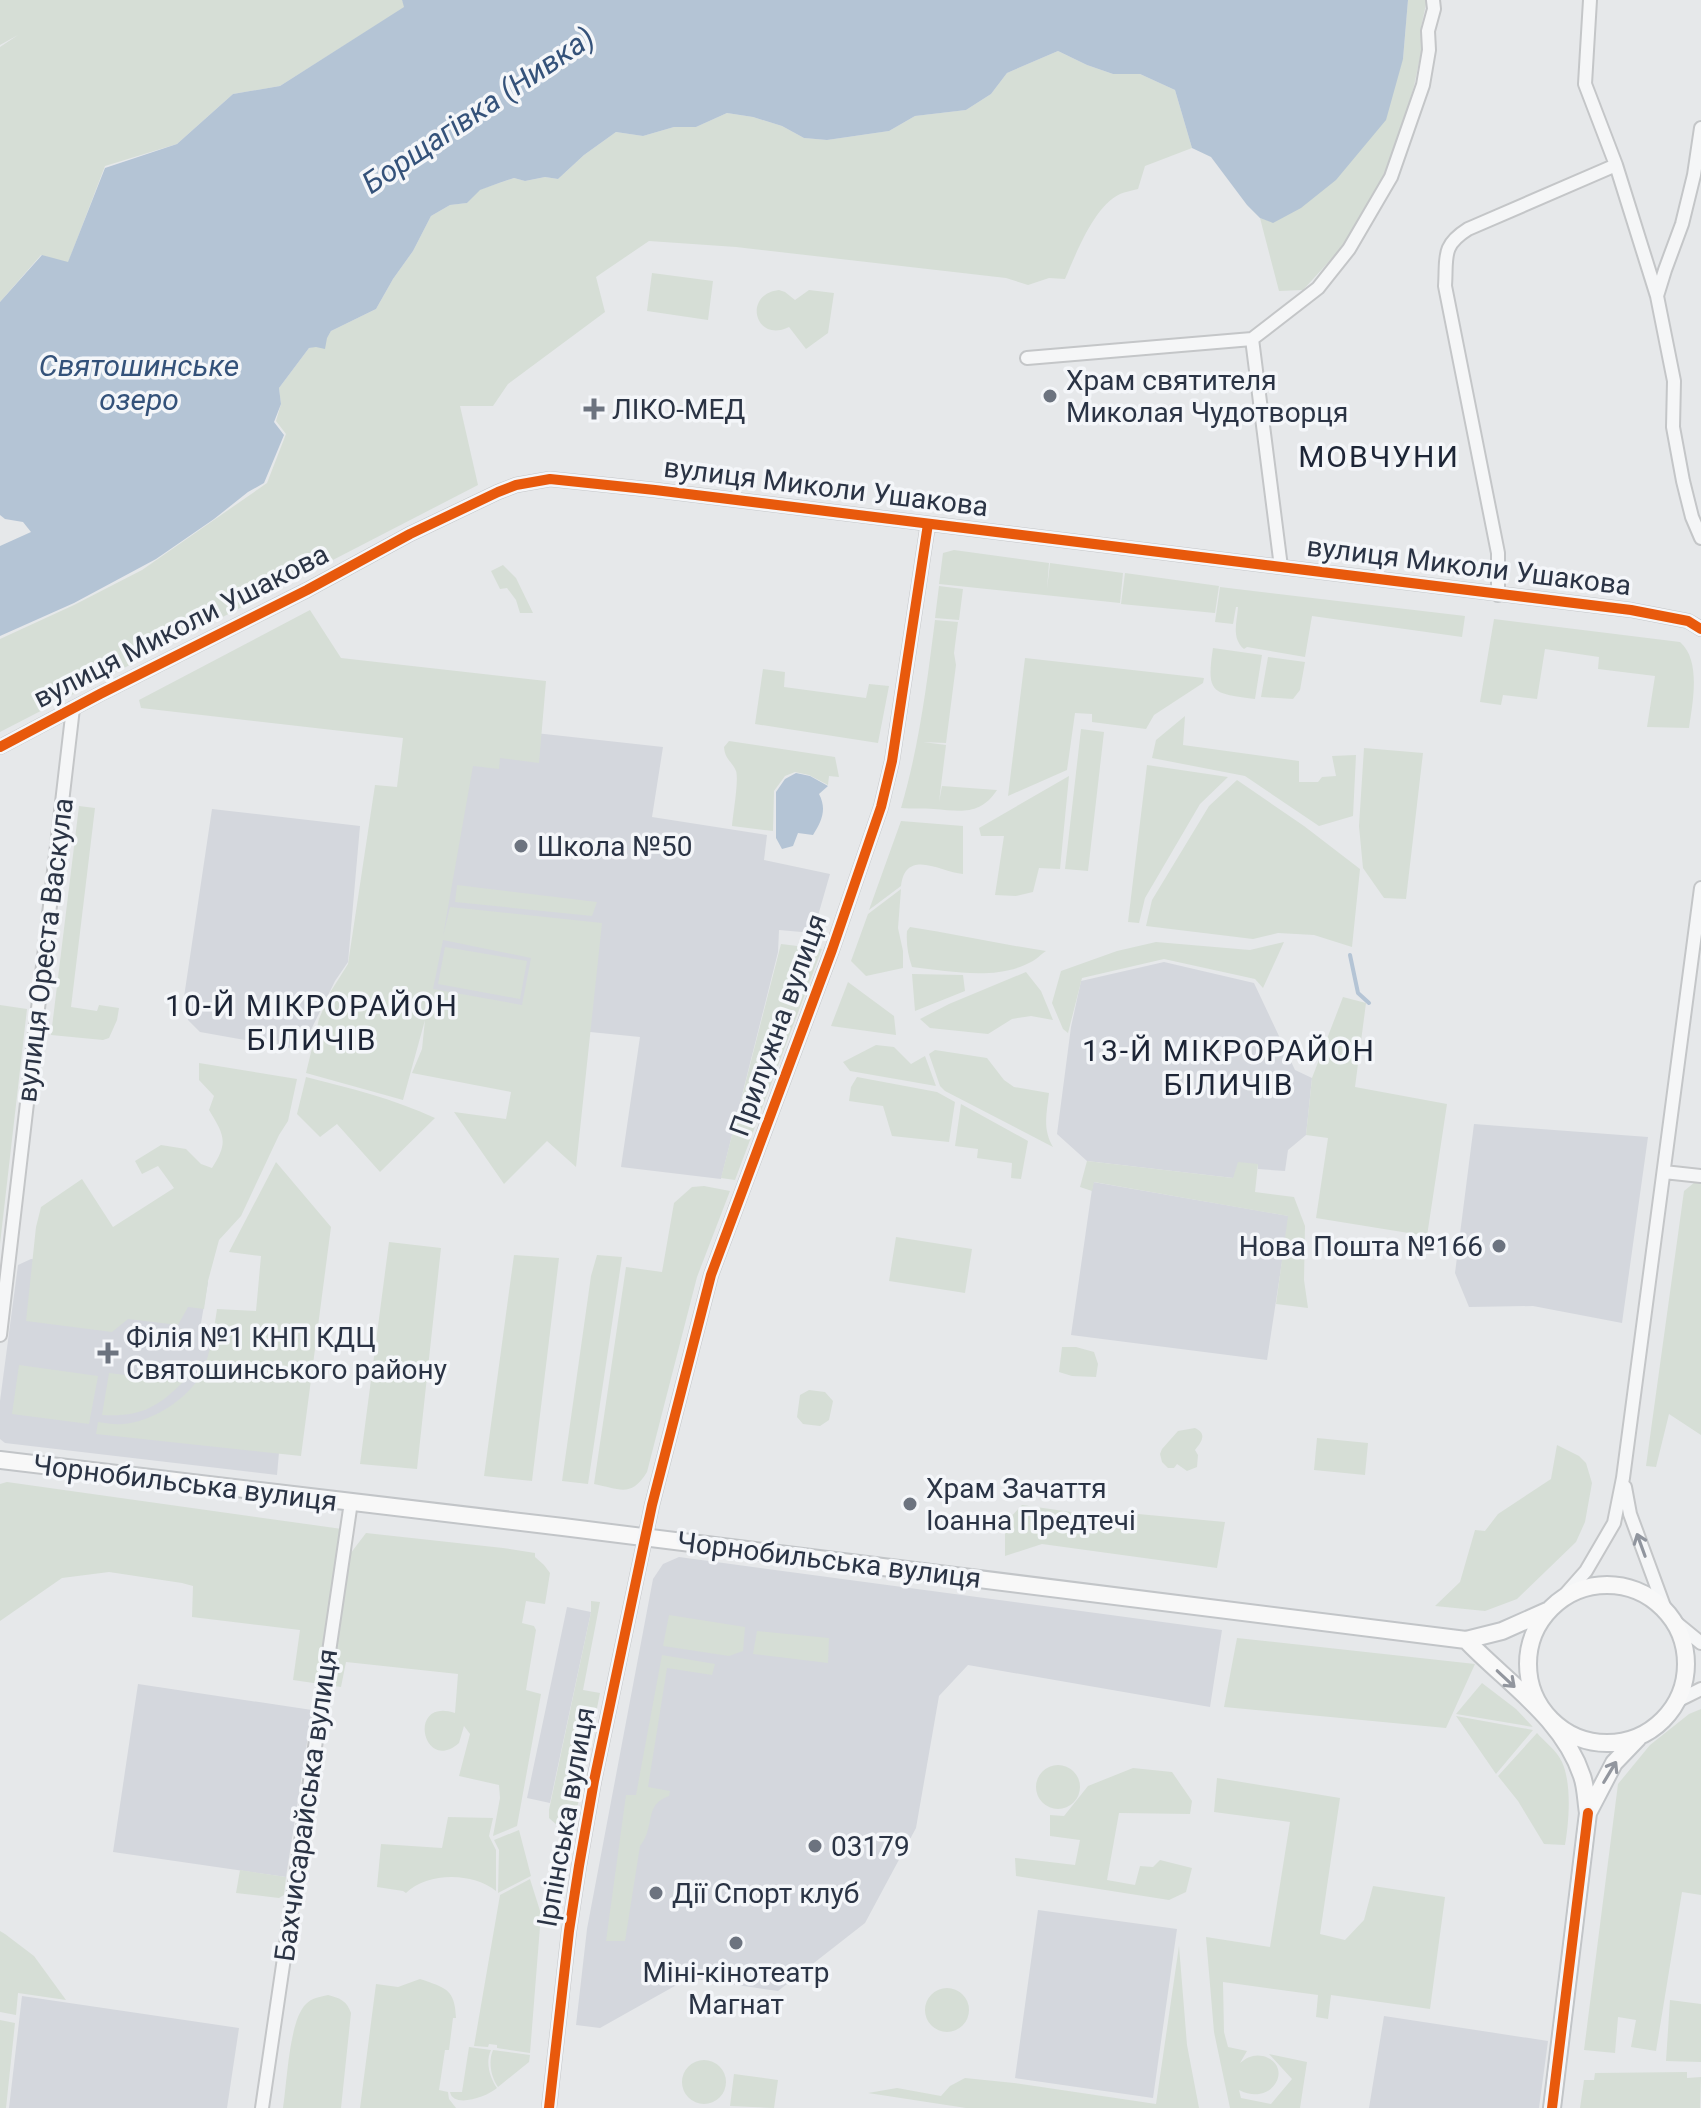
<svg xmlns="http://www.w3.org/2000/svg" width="1701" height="2108" font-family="Roboto,sans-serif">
<rect width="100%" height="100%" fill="#e6e8ea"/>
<path fill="#d4d7dd" d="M491 728 663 747 652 817 767 835 764 860 830 874 813 933 779 930 778 952 721 1179 621 1167 640 1037 372 1010 405 780Z
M212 809 360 826 348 962 335 981 301 1050 200 1032 188 1020 184 997Z
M1164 962 1254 983 1295 1070 1312 1078 1306 1135 1288 1150 1285 1171 1258 1169V1164L1233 1178 1087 1161 1057 1134 1071 1027 1081 981Z
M1474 1124 1648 1137 1622 1323 1533 1306 1469 1307 1455 1273Z
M1093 1182 1289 1216 1267 1360 1071 1335Z
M31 1259 208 1282 200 1329 289 1339 277 1475 5 1443 0 1439V1401L18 1265Z
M679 1557 1222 1630 1210 1707 968 1665 939 1696 916 1828 865 1923 778 1991 689 1978 600 2028 576 2025 587 1929 653 1579 663 1564Z
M567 1607 591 1612 550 1803 527 1798Z
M138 1684 312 1710 286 1877 113 1852Z
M1038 1910 1177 1929 1153 2098 1015 2078Z
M22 1996 239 2028 227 2108H9Z
M1384 2016 1548 2041 1539 2108H1369Z"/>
<path fill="#d6ded6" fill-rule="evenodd" d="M0 0H402L405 7 280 86 233 94 177 144 105 166 68 263 41 255 0 302V47L18 35 0 45Z
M1408 0H1427L1421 27V53L1414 86 1387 173 1345 244 1303 290 1279 291 1260 218 1273 222 1403 59Z
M1058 51 1087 65 1113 74H1140L1175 90 1192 148 1145 166 1138 189C1133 190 1125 192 1120 194 1094 206 1076 254 1065 279L1049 278 1028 285 1006 278 736 247 649 241 596 277 605 312 508 384 493 406H460L478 485 0 732V639L74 605 142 570 267 483 286 434 276 421 281 404 279 388 309 348C320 346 326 340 331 331L376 309 393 279 413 251 431 216 450 205 467 203 479 190 499 183 514 178 525 181 545 177 558 179 584 155 616 132 643 136 674 127H696L727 113 753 117 782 126 804 138 827 140 889 131 915 116 966 110 991 94 1007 73Z
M652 273 713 281 708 320 647 311Z
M779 290 785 292 795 300 809 290 834 293 828 333 806 349 789 327C755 344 742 294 779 290Z
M954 550 1049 563 1047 589 1050 563 1123 573 1120 603 939 584 943 553Z
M503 565 516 578 533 613H520L516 600 507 588 500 589 491 571Z
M1125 573 1219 586 1215 613 1121 604Z
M939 586 963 589 959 620 935 618Z
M1220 587 1465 616 1462 637 1312 616 1305 657 1247 647 1244 649C1231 638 1237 622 1238 607H1236L1233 624 1215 622Z
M310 610 341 658 546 681 539 763 500 758 499 769 473 766 443 936 450 907 602 923 576 1167 547 1141 504 1184 454 1112 506 1119 511 1092 412 1073 422 1049 425 1020 403 1100 306 1073 319 1019 331 991 348 964 375 785 397 787 403 738 141 708 139 700ZM443 940 531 958 522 1005 433 989Z
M1494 619 1680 642C1701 660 1693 701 1689 728L1647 727 1655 676 1598 669 1599 657 1545 649 1537 699 1503 695 1501 705 1480 702Z
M935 620 958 622 954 653 956 665 946 743 923 742 946 745 939 802 942 786 997 790C980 816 960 811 934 809 923 808 912 809 901 808 919 747 927 683 935 620Z
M1213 648 1262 655 1255 699C1212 693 1206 694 1213 648Z
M1268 657 1305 662 1300 690 1293 699 1261 697Z
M1025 658 1204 678 1203 683 1154 715 1146 729 1092 722V714L1075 713 1067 770 1008 796Z
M763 669 785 672 784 687 866 698 869 684 889 686 878 743 755 724Z
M1185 716 1183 745 1299 761V782H1318L1322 777 1336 776 1332 756 1356 755 1353 816 1319 826 1245 776 1152 758 1156 740Z
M1081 729 1104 732 1088 871 1065 869Z
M729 741 835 757 839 777 829 776 828 785 809 775 795 772 785 776 774 791 773 831 732 826C733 814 739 780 736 771 732 761 725 760 724 747Z
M1364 748 1423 753 1406 899 1384 898 1363 868 1359 826Z
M1147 765 1228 777 1200 804 1145 898 1139 923 1128 922Z
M1069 776 1060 869 1039 868 1033 892 1016 896 995 895 1004 836H981L979 828Z
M1237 780 1304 826 1360 869 1352 947 1314 935 1278 933 1253 939 1146 926 1152 900 1209 806Z
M79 806 95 808 71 1007 97 1011 99 1005 119 1008 117 1020 109 1038 103 1040 51 1035Z
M901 821 963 826V874C942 873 906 847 901 886L869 910Z
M457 885 597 902 592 916 455 902Z
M901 889 898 928 903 951V968L866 976 851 961 868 914Z
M910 927C956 934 1000 944 1046 951 1041 954 1036 960 1031 962 996 981 950 971 912 967 908 955 906 943 907 931Z
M1156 942 1250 950 1284 942 1263 988 1255 979 1164 959 1082 978 1068 1033 1063 1029 1052 1003 1061 971 1117 951Z
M781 944 822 949 735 1180 721 1178Z
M445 947 527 961 520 999 438 984Z
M1026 972 1041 991 1053 1020 1031 1016 1012 1019 988 1034 930 1028 920 1019 949 1004Z
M912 974 963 975 965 991 915 1011Z
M848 982 894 1016 896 1035 831 1026Z
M1343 997 1366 1003 1355 1087 1447 1104 1427 1236 1316 1218 1328 1138 1306 1135 1312 1078Z
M0 1005 27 1009 0 1244Z
M876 1045 894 1047 911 1064 925 1056 936 1086 850 1071 843 1062Z
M935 1050 987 1058 1004 1080 1014 1087 1049 1093C1047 1112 1042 1129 1053 1147L945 1091 940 1086 929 1054Z
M199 1063 297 1079 288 1121 279 1135 241 1216 219 1240 208 1281 204 1309 188 1307 178 1325 128 1319 112 1332 26 1321 36 1227 41 1207 82 1179 113 1227 174 1188 158 1166 142 1174 135 1161 161 1145 186 1149 201 1164 212 1168C229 1142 224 1135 209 1110L214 1096 199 1080Z
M306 1077C350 1088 394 1099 435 1118L380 1172 337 1124 320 1137 297 1114Z
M857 1077 937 1092 955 1102 949 1142 892 1136 883 1106 849 1101 851 1087Z
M961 1104 1028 1141 1021 1179 1011 1178 1012 1163 977 1158 978 1149 955 1146Z
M1087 1161 1233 1178 1238 1162 1258 1164 1255 1192 1294 1197 1305 1226 1304 1280 1308 1308 1276 1304 1288 1216 1094 1182 1092 1191 1080 1187Z
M276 1162 331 1227 301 1456 96 1434 98 1422C106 1423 115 1425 123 1424 150 1422 181 1403 197 1381 209 1365 214 1329 217 1309L256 1311 261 1256 229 1252Z
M1695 1182H1701V1435L1669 1414 1656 1467 1646 1466 1684 1191Z
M704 1186 730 1191 697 1277 647 1472C631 1498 620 1489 594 1484L626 1267 662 1272 674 1203 692 1187Z
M896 1237 972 1249 965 1293 889 1281Z
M389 1242 441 1248 417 1469 360 1464Z
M514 1255 559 1258 532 1481 484 1476Z
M597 1255 622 1257 588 1484 562 1481 591 1276Z
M1062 1347H1076L1094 1352 1098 1364 1096 1377 1072 1376 1059 1372Z
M19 1365 98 1376 89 1424 12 1414Z
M109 1373 183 1382C157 1408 140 1417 102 1415Z
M809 1390 825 1392 833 1401 829 1420 820 1426 803 1424 797 1417 800 1395Z
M1195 1428C1208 1434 1201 1442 1195 1450L1198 1455 1197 1467 1187 1471 1177 1464 1174 1468H1168L1162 1462 1160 1454 1162 1449 1178 1431Z
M1317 1438 1368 1443 1365 1475 1314 1470Z
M1557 1445 1579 1456 1586 1463 1592 1483 1585 1522 1576 1542 1517 1599 1485 1611 1435 1606 1460 1582 1475 1530 1485 1531 1498 1514 1551 1479Z
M7 1482 342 1529 347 1558 366 1533 503 1548 535 1553V1557L544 1565 550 1573 545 1604 526 1601 522 1623 534 1626 536 1630 526 1690 541 1694 517 1826 493 1836 500 1798 499 1785 459 1776 470 1734 464 1726 459 1743C423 1775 406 1697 455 1713L458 1674 346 1662 341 1687 293 1680 300 1630 192 1617 193 1586 182 1583 109 1572 62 1578 0 1621V1484Z
M1022 1505 1078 1513 1137 1517 1138 1514 1225 1522 1217 1568 1042 1544 1005 1556V1523Z
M591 1601 600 1602 583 1690 600 1693 575 1819 569 1825 558 1826 549 1818V1810L591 1612Z
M669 1615 745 1627 743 1651 729 1656 663 1646Z
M757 1631 829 1638 828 1663 753 1654Z
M1237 1638 1475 1664 1446 1728 1224 1707Z
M662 1655 715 1664 712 1675 667 1668 648 1787 670 1791 669 1796C643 1805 656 1826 640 1846L625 1941H606L626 1795H636Z
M1482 1683 1516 1709 1533 1727 1456 1714Z
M1701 1709V1895L1682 1892 1656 2051 1631 2047 1636 2020 1618 2017 1615 2053 1584 2050 1618 1784 1650 1745 1689 1714Z
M1456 1716 1533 1730 1496 1774Z
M1537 1733C1545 1742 1557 1751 1562 1762 1572 1784 1569 1822 1565 1845L1544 1844 1518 1801 1498 1776Z
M1036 1787a22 22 0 1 1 44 0a22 22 0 1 1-44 0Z
M1133 1768 1172 1772 1192 1801 1190 1814 1119 1813 1107 1880 1135 1885 1140 1866 1153 1867 1160 1860 1192 1868 1186 1892 1169 1900 1016 1876 1015 1858 1075 1865 1080 1840 1050 1836V1815L1064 1816 1088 1786Z
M1217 1778 1340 1798 1320 1934 1345 1940 1364 1920 1373 1886 1445 1897 1430 2009 1331 1995 1328 2019 1316 2017 1318 1995 1223 1982 1224 2032 1228 2047 1247 2051 1240 2063C1247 2057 1254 2054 1263 2056 1295 2065 1273 2108 1239 2090L1241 2098 1271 2104 1292 2079 1269 2054 1307 2062 1300 2108H1230L1214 2032 1206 1937 1270 1947 1290 1822 1214 1812Z
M448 1817 493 1818 489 1836 496 1850V1891C473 1872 427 1872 406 1893L403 1891 377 1887 381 1844 442 1848Z
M519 1830 531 1876 498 1893 499 1850 494 1840Z
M240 1870 286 1877 284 1895 279 1898 236 1893Z
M530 1879 541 1914 530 2053 497 2048V2045L489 2044 488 2047 474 2046 500 1895Z
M0 1931 5 1934 34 1956 66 2000 18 1993 16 2015 0 2012Z
M1179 1946 1187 2045 1199 2108H966L868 2093 897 2088 941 2096 950 2086 965 2078 1014 2083 1156 2104Z
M420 1979C446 1988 455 1989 456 2018H453L449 2050H445L439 2090 448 2092 449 2099 456 2108H360L376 1984 398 1987Z
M925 2010a22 22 0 1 1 44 0a22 22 0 1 1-44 0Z
M328 1995C340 1998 347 2001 351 2013L341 2108H283C287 2084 289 2020 306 2004 312 1998 319 1997 328 1995Z
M1670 2000 1701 2004V2062L1666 2061Z
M0 2020 15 2023 6 2108H0Z
M469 2047 491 2050C485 2062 490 2078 497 2088 485 2098 453 2108 450 2092H462Z
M493 2050 530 2055 529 2062 498 2087C491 2077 488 2062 493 2050Z
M682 2082a22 22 0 1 1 44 0a22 22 0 1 1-44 0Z
M1687 2072V2078L1701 2077 1700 2108H1580L1584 2080H1594L1595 2073Z
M734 2074 778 2080 774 2108 730 2106Z"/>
<path fill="#b4c4d5" d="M402 0H1408L1403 59 1386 120 1336 180 1301 208 1273 223 1260 218 1247 205 1211 157 1192 148 1175 90 1140 74H1113L1087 65 1058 51 1007 73 991 94 966 110 915 116 889 131 827 140 804 138 782 126 753 117 727 113 696 127H674L643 136 616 132 584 155 558 179 545 177 525 181 514 178 499 183 480 190 467 203 450 205 431 216 413 251 393 279 376 309 331 331 327 338 325 349 316 347 309 348 279 388 281 404 274 422 284 435 264 483 248 492 214 519 156 559 74 603 0 636V546L31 532 23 522 5 519 0 515V302L42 255 68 262 105 168 177 144 233 94 280 86 404 7Z
M796 773 810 776 828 786 819 794C827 809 822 821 813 835L798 833 793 846 782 849 776 838V792L785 779Z"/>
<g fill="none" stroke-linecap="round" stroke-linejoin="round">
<path stroke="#b4c4d5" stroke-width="4" d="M1350 955 1358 993 1369 1003"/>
<g stroke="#c4c6c8" stroke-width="16">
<path id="minor" d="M1590 0 1585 84 1616 165 1657 296
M1701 128 1694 175 1682 224 1665 270 1657 296 1674 381 1673 427 1683 481 1692 517 1701 538
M1252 339 1281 567
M1027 358 1252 339 1318 288 1349 249 1391 177 1423 85 1429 50 1428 31 1434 9 1433 0
M1498 595V553L1445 286C1447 257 1441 246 1468 229L1616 165
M0 747 100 694 307 590 410 534 498 492 516 485 550 479 655 490 1631 610 1688 621 1701 629
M1664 1172 1701 1176
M0 1335 73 708
M1625 1487 1630 1514 1665 1609
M1563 1597 1586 1571 1614 1523 1623 1478 1701 888
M1674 1621 1701 1643
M1679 1700 1701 1689
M262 2108 351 1502
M549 2108 569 1931 579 1866 594 1781 652 1505 711 1275 832 950 881 807 892 761 928 524"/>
</g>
<g stroke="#c2c5c8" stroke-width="20">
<path id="major" d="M0 1460 563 1527 1466 1640 1502 1631 1547 1611
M1528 1664a79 79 0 1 1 158 0a79 79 0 1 1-158 0Z
M1466 1640C1506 1682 1563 1718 1582 1776 1586 1787 1586 1801 1588 1813L1552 2108
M1588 1813 1614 1763 1638 1738"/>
</g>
<use href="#minor" stroke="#f5f6f7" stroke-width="12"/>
<use href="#major" stroke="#f8f8f8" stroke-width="16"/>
<g stroke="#f4f6f9" stroke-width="15">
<path id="cycleway" d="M0 747 100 694 307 590 410 534 498 492 516 485 550 479 655 490 1631 610 1688 621 1701 629
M549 2108 569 1931 579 1866 594 1781 652 1505 711 1275 832 950 881 807 892 761 928 524
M1552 2108 1588 1813"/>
</g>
<use href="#cycleway" stroke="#e8590c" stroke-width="10"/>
</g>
<defs><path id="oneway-shaft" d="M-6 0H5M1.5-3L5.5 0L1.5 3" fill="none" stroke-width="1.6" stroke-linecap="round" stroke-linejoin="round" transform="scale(2)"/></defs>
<use stroke="#90959e" href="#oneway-shaft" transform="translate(1641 1545) rotate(-110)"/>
<g stroke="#92969e">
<use href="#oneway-shaft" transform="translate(1506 1679) rotate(43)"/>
<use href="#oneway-shaft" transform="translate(1610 1772) rotate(-59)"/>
</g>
<g fill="#6c737f" stroke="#f4f6f9" stroke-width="3">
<circle cx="1050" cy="396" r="8"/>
<path d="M590 397h8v8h8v8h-8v8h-8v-8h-8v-8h8z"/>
<circle cx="521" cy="846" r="8"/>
<circle cx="1499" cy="1246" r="8"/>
<path d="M104 1341h8v8h8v8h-8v8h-8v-8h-8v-8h8z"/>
<circle cx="910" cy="1504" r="8"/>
<circle cx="815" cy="1846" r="8"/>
<circle cx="656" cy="1893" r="8"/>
<circle cx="736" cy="1943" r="8"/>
</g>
<g text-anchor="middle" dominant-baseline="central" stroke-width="7" stroke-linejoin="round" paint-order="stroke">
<g font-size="28" fill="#2b3445" stroke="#f4f6f9" text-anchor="start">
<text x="1066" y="380">Храм святителя<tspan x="1066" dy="32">Миколая Чудотворця</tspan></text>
<text x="612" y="409">ЛІКО-МЕД</text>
<text x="537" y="846">Школа №50</text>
<text x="1483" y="1246" text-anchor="end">Нова Пошта №166</text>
<text x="126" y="1337">Філія №1 КНП КДЦ<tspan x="126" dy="32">Святошинського району</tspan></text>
<text x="926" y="1488">Храм Зачаття<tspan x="926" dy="32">Іоанна Предтечі</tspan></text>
<text x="831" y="1846">03179</text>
<text x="672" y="1893">Дії Спорт клуб</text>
<text x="736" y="1972" text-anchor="middle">Міні-кінотеатр<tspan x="736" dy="32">Магнат</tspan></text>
</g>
<g font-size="28" fill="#2b3445" stroke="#f4f6f9">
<text transform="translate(826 487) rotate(7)">вулиця Миколи Ушакова</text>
<text transform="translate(1469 566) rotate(7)">вулиця Миколи Ушакова</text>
<text transform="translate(181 626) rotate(-27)">вулиця Миколи Ушакова</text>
<text transform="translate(45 950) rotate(-83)">вулиця Ореста Васкула</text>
<text transform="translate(778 1025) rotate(-70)">Прилужна вулиця</text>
<text transform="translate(185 1483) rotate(7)">Чорнобильська вулиця</text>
<text transform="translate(829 1560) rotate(7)">Чорнобильська вулиця</text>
<text transform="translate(306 1805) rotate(-82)">Бахчисарайська вулиця</text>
<text transform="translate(566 1817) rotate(-80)">Ірпінська вулиця</text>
</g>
<g font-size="30" font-style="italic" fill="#34527a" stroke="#f4f6f9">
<text transform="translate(478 110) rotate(-34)">Борщагівка (Нивка)</text>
<text x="139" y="365">Святошинське<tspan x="139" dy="34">озеро</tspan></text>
</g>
<g font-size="30" letter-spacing="2" fill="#1d2536" stroke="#f4f6f9">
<text x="1379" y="456">МОВЧУНИ</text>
<text x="312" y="1005">10-Й МІКРОРАЙОН<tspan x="312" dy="34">БІЛИЧІВ</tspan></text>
<text x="1229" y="1050">13-Й МІКРОРАЙОН<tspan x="1229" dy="34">БІЛИЧІВ</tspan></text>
</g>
</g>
</svg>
